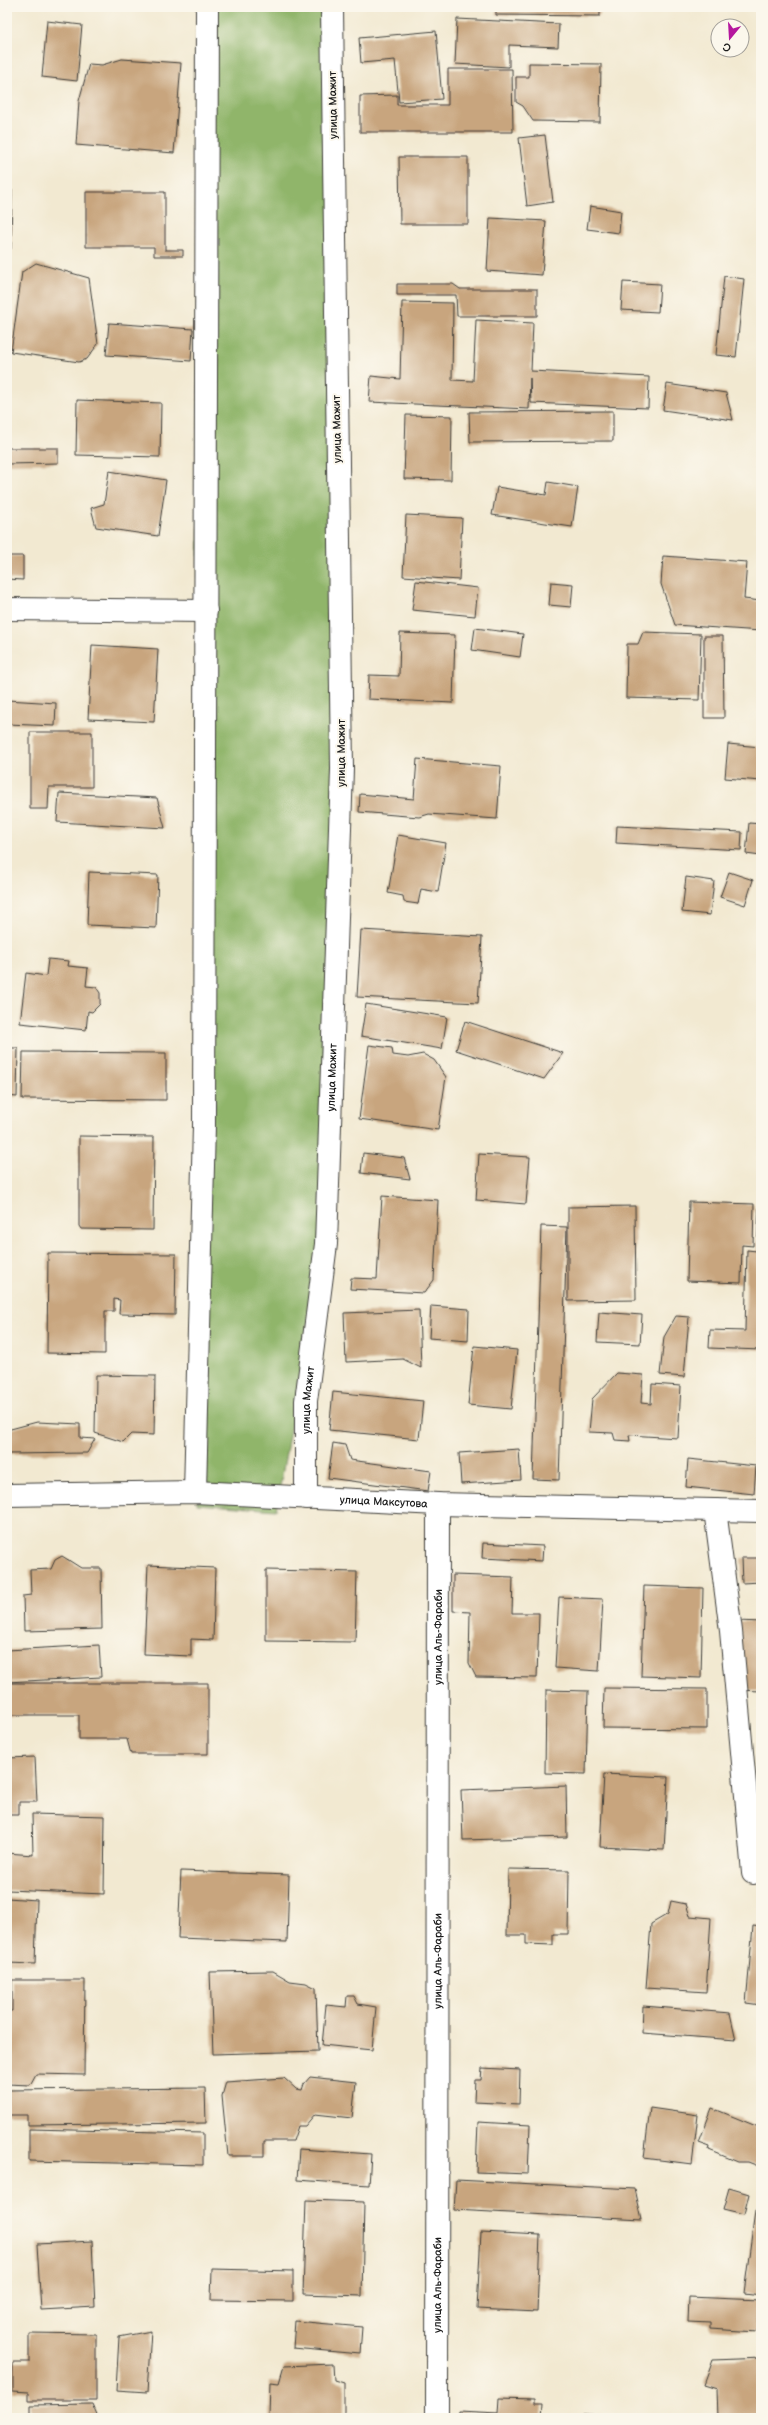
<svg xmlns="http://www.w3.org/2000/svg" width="768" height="2425" font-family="'Balsamiq Sans',sans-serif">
<rect width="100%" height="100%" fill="#fbf7ec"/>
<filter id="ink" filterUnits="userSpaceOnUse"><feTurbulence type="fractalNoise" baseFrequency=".025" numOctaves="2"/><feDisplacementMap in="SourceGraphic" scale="8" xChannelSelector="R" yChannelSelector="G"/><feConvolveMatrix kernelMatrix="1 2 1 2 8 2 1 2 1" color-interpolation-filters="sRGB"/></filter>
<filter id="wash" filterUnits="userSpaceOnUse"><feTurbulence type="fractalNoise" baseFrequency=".012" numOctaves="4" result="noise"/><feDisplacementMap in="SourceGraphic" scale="16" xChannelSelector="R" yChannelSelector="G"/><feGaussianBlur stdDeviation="0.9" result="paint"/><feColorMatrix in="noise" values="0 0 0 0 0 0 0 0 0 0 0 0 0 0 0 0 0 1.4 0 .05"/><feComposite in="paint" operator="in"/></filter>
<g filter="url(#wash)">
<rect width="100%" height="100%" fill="#f2e9d1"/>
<path fill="#90b56a" stroke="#566843" d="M200 7H333L336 771 322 1247 276 1510 197 1504Z"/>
<g id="blocks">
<path fill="#c8a57e" d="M496 7H600V16L496 15Z
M457 19 559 24 558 47 509 45V67L455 64Z
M47 21 82 25 77 81 42 77Z
M436 31 442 99 399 102 395 60 361 63 359 38Z
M122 59 181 63 174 153 76 145 79 101 89 64 102 65Z
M529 63 601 64 600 122 533 121 523 106 516 102V77H529Z
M448 69H512L513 132H360V96L397 95V105H448Z
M545 135 553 202 527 206 519 138Z
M399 157H468V224H400Z
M7 190H12L11 249H7Z
M86 192H165V250H183V256H154V247H86Z
M590 206 621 211 619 233 587 229Z
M490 218 546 221 542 275 487 271Z
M36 263 89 278 98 344 87 359 79 362 11 352 22 272Z
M724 276 744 279 736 357 716 355Z
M623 282 660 284 658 312 621 310Z
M397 284H453L460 289H537V316H457L456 295H397Z
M402 302 453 303 452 380 473 381 476 320 533 323 531 371 649 377 648 408 531 403 530 378 529 409 369 402 371 376 400 379Z
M109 323 193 329 191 361 106 355Z
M667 384 726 393 733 420 663 410Z
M77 400 161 403 160 457 76 455Z
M613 411V441L470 442 469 412Z
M406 415 452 416 451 480 404 479Z
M7 448H58V463L7 464Z
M109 471 166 480 158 536 96 527 91 508 104 504Z
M548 482 578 487 572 527 492 515 497 487 546 495Z
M406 515 462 518 459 580 403 576Z
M7 556H23V580L7 579Z
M663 556 747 562 744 599 761 601V631L675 625 661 584Z
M416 581 478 588 475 616 412 610Z
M551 582 573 584 571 607 549 605Z
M475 628 523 634 520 657 472 650Z
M643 632 701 634 699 700 626 698 627 644H638Z
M400 633 455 635 453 703 368 699 369 675 399 676Z
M704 636H723L724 718H704Z
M92 645 158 649 154 722 88 719Z
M7 700 56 703 55 726 7 724Z
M30 732H92V787H49L48 809H30Z
M728 744 761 747V781L725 778Z
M417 759 501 766 497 819 429 814 419 817 359 812 360 794 414 799Z
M59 793 157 798 165 828 57 822Z
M749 823 761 824V856L746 854Z
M617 826 742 832 741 850 616 843Z
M398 835 446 843 438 892 421 889 418 904 404 902 403 896 388 893Z
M89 872 158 875 156 928 87 925Z
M729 872 753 880 745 905 720 897Z
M686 877 714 881 710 915 682 912Z
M361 930 482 937 478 1003 357 997Z
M48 959 69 961 68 966 88 968 86 986 96 987 100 993V1004L92 1012 88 1011 86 1030 20 1023 26 973 46 976Z
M366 1004 447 1017 442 1049 361 1036Z
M465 1021 563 1053 544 1079 456 1050Z
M369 1045 392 1048 393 1055 408 1057 423 1054 434 1060 446 1077 438 1130 359 1119Z
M7 1048H18L17 1097 7 1096Z
M23 1052 166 1053V1100L22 1099Z
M79 1136 154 1137 153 1230 81 1229 79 1226Z
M363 1153 404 1158 410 1179 361 1173Z
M479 1154 530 1157 526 1204 476 1200Z
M382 1196 438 1200 434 1280 424 1293 350 1289 351 1278 377 1279Z
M689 1202 754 1204 753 1246 742 1245 741 1283 687 1281Z
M759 1204H761V1350L709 1348 710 1330 745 1331 747 1250 757 1251Z
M635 1206 636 1300 568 1301V1207Z
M541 1226 567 1227 559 1480 533 1479Z
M48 1253 176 1254 175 1315 119 1314 120 1300 114 1299V1311H105V1354L47 1353Z
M431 1306 469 1309 468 1341 429 1338Z
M419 1310 421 1368 403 1359 346 1362 344 1313Z
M599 1312 642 1315 640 1344 597 1342Z
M676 1316 689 1317 684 1377 660 1375 664 1337Z
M474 1346 517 1350 511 1409 468 1405Z
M617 1373 643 1375 641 1403 651 1404 652 1384 681 1386 678 1438 629 1435 630 1441 615 1440 613 1433 589 1432 592 1399Z
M96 1375 155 1376 154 1435 131 1434 123 1442 95 1433Z
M333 1392 423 1401 419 1439 329 1430Z
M37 1422 80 1424V1438L95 1439 87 1453 7 1454V1430Z
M333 1443 345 1445 350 1460 431 1471 428 1491 328 1478Z
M519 1449 521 1480 461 1484 459 1453Z
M688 1459 756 1466 754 1494 686 1487Z
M483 1543 543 1546 542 1561 482 1558Z
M62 1556 81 1568H101L102 1629 24 1631 23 1596 31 1595 30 1570 51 1569 55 1560Z
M741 1558H761V1582L742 1583Z
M148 1565 215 1568 213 1640 191 1639V1656L144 1654Z
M266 1570 357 1572 355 1642 266 1641Z
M453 1575 513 1577 512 1613H539L537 1678 476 1677 469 1663 470 1612 453 1611Z
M644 1586 703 1588 701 1678 641 1676Z
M559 1597 603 1599 599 1671 555 1668Z
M738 1621 761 1622V1691L738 1690Z
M99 1645 101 1677 7 1682V1650Z
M7 1683H208V1754H131L127 1739H79V1715H7Z
M604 1688 707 1689V1729L603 1728Z
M546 1690 588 1691 586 1774 545 1773Z
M35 1757 37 1802H19V1815H7V1758Z
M604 1774 668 1777 664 1850 600 1847Z
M566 1786 567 1837 463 1840 461 1790Z
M32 1814 105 1816 104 1894 7 1890V1853L33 1855Z
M508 1869 569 1870 568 1934H553V1945L526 1944V1935H507Z
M181 1871 289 1875 287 1942 178 1938Z
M7 1898 37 1900 35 1964 7 1963Z
M671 1901 686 1904 690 1916 711 1918 706 1992 646 1988 651 1924 668 1914Z
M753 1926 761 1927V2005L746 2003Z
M273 1971 290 1981 306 1983 316 1988 318 2051 213 2054 210 1972Z
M12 1980H85L84 2075 36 2074 30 2085 7 2084V2011H12Z
M347 1996H354L358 2004 376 2007 372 2050 322 2045 326 2005 346 2007Z
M643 2006 730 2013 736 2040 642 2033Z
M482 2068 520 2070 519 2104 474 2102 475 2080H481Z
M310 2077 356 2082 352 2118 315 2114 305 2126H298L293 2141H264V2156H228L222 2096 226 2082 284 2078 296 2089 302 2090 304 2084Z
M205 2088 206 2123 27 2125V2115H8V2090Z
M650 2108 698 2115 692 2164 644 2158Z
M712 2108 761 2128V2167L748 2162H738L709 2150 710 2146 699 2142Z
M478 2122 530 2125 528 2174 476 2172Z
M29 2129 203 2133V2165L29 2161Z
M299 2149 371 2154 369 2185 297 2180Z
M456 2180 635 2189 642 2220 454 2210Z
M729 2188 749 2194 744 2214 723 2209Z
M306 2200 364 2202 362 2296 303 2294Z
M755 2211H761V2295L744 2293Z
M481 2232 540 2235 537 2312 477 2309Z
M92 2241 95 2307 41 2310 37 2244Z
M212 2269 293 2271V2301L211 2300Z
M689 2297 759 2300 758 2332 710 2329V2323L688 2322Z
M295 2321 362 2327 360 2354 293 2348Z
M151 2331 147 2392 116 2390 119 2337Z
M29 2333 96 2334V2400H29V2392L13 2391V2362H29Z
M761 2358V2418H718L717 2389 704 2385 713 2360Z
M333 2364 334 2380 344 2383V2418H269L270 2382 279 2383 284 2366Z
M499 2398 534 2399V2404H543L542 2418H458L459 2411 498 2413Z
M92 2404 98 2418H30V2405Z
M584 2414 604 2415V2418H584Z"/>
</g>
</g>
<g filter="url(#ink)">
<use href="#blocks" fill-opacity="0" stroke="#3c3b37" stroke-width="1"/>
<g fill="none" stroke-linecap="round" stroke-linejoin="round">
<g stroke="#3c3b37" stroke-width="24">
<g id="street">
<path d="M7 609 206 611"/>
<path d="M195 1492 204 1125 207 7"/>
<path id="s1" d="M306 1498V1401L326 1244 342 769 332 7"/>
<path d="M715 1510 731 1631 753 1873"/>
<path id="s2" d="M437 2418 438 1504"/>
</g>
</g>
<g stroke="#3c3b37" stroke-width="24">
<g id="secondary">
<path id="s3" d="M7 1495 195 1492 438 1504 761 1511"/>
</g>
</g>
<use href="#street" stroke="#fff" stroke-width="22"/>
<use href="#secondary" stroke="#fff" stroke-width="22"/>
</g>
</g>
<g text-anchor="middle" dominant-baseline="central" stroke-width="4" stroke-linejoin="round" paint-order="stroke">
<g font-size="11" fill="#1c1c1c" stroke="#fbf7ec">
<text transform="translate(333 105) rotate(-91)">улица Мажит</text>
<text transform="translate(337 429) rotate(-91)">улица Мажит</text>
<text transform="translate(341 753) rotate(-90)">улица Мажит</text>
<text stroke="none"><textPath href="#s1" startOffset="422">улица Мажит</textPath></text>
<text stroke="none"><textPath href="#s1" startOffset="98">улица Мажит</textPath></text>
<text stroke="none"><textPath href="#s3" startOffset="377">улица Максутова</textPath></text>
<text stroke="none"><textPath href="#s2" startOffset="781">улица Аль-Фараби</textPath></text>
<text stroke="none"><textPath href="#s2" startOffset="457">улица Аль-Фараби</textPath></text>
<text stroke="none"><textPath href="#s2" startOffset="133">улица Аль-Фараби</textPath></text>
</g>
</g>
<rect width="768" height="2425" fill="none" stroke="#fbf7ec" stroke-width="24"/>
<g transform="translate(730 38) rotate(198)"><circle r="19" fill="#fbf7ec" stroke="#a29f99"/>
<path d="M0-3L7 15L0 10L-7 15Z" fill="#b5179e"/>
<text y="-6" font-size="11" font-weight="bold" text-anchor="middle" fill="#1c1c1c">С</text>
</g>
</svg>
